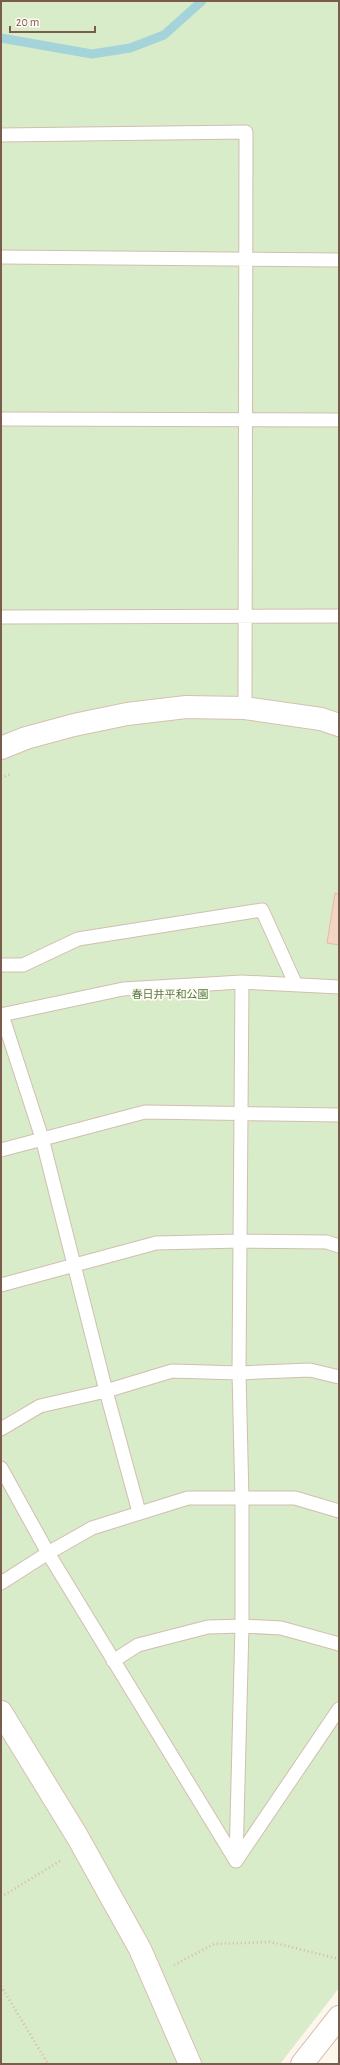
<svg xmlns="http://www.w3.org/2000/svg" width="340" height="2065" font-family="'Alegreya Sans','Noto Sans JP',sans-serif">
<rect width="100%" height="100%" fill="#fdf6ec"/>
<path fill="#d8ecc9" d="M1 1H339V1988L280 2064H1Z"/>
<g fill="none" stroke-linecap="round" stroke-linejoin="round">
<path stroke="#a5d3da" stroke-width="9" d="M1 38 92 54 130 48 164 35 202 1"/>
</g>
<path fill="#f3d5c3" stroke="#e6bba3" d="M335 893 339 894V945L327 943Z"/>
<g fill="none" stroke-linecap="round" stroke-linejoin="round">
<g stroke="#d1beb0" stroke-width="15">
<path id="lane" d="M1 135 246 132 245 708
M1 257 339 260
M1 419 339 420
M1 617 339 616
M1 965H23L78 939 262 910 296 985
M1 1015 123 989 242 982 339 987
M2 1015 42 1138 106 1391 139 1512
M1 1150 145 1112 339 1115
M1 1285 156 1243 240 1241 327 1242 339 1246
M1 1429 40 1406 106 1391 172 1371 239 1373 310 1370 339 1377
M1 1468 48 1553 236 1861
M1 1583 48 1553 92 1528 188 1498H295L339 1511
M113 1661 138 1645 208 1627 242 1626 281 1628 339 1644
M236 1861 242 1626V1500L239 1373 242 982
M236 1861 339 1709"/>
</g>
<g stroke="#d6c0b0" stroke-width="24">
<path id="secondary" d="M1 748 26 738 74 725 127 714 186 707 245 708 321 719 339 725
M1 1712 77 1836 140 1949 190 2064
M302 2064 339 2017"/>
</g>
<path stroke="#d9b8a5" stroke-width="2.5" stroke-dasharray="1 3" stroke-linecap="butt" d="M1 778 11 774
M1 1897 60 1861
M174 1965 214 1944 271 1942 339 1959
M1 1986 48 2064"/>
<use href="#lane" stroke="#fff" stroke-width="13"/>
<use href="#secondary" stroke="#fff" stroke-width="22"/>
</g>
<g text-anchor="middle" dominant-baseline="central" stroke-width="3.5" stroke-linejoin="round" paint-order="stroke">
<g font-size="11" fill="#537a41" stroke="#fffaf3">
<text x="170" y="994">春日井平和公園</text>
</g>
</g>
<rect width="340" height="2065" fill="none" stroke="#7a5c4d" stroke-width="4"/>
<path d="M10 26v6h85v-6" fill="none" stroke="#7a5c4d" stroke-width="2"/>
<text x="16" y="26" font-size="12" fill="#7a5c4d" stroke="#fffaf3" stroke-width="3" paint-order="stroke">20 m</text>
</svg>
